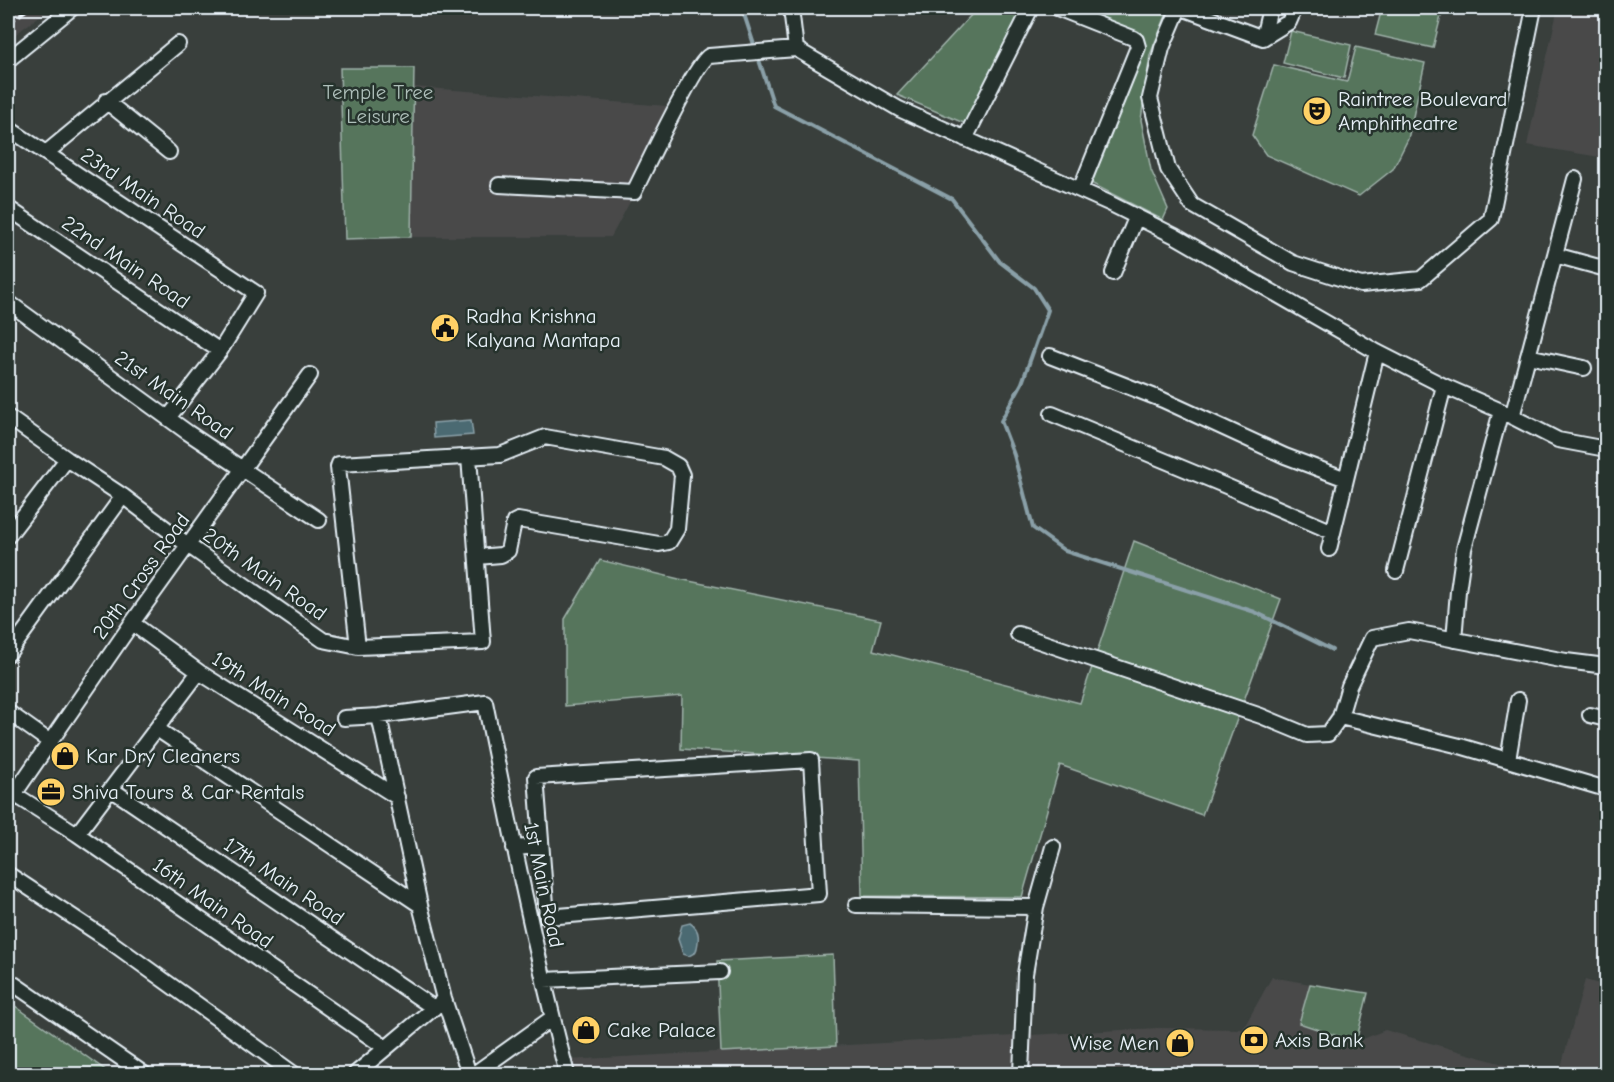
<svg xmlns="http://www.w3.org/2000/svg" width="1614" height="1082" font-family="'Comic Neue',sans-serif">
<rect width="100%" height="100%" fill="#393f3c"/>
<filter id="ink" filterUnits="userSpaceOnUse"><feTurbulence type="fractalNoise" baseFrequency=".0167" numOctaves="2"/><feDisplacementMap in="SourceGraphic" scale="12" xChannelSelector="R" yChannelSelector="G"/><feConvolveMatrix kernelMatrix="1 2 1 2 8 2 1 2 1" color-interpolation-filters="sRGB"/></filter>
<g filter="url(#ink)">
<path fill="#494a4a" d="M8 8H50L8 40Z
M1558 8H1606V158L1527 145Z
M414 87 681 107 611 237H411Z
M1272 977 1310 984 1300 1023 1356 1042 1385 1030 1537 1074H1028L1030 1035 1158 1028 1243 1029Z
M1585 980 1606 986V1074H1559Z
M1014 1036 1015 1074H571L567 1060Z"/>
<path fill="#56745c" stroke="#9fb2aa" stroke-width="1.5" d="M967 8H1028L971 126 897 95 973 13Z
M1061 8H1169L1150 55 1141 120 1151 170 1168 209 1163 220 1081 178 1141 38Z
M1382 8H1443L1433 48 1375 35Z
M1291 31 1351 45 1344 78 1283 63Z
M1356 47 1425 63 1408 139 1393 169 1359 196 1266 155 1252 135 1274 65 1347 82Z
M340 68H414L411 237 345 239Z
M1134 541 1281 599 1202 815 1060 765 1022 897 862 896 859 761 681 749 682 696 565 706V619L600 560 679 579 881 620 873 650 1080 703Z
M833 955 836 1046 721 1052 717 961Z
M1310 984 1368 993 1356 1042 1299 1023Z
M8 1001 111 1074H8Z"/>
<path fill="#4c6a72" stroke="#8aa0a8" stroke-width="1.5" d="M471 420 473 435 434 438 433 423Z
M690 923C701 930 699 940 696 952L689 956 683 954 678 939 682 925Z"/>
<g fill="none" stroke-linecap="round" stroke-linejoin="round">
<path stroke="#8aa0a8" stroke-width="4" d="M742 8 774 106 952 199 1000 262 1034 288 1048 310 1022 383 1001 421 1014 455 1033 528 1065 551 1255 612 1332 650"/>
<g stroke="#e8f1f8" stroke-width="18">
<path id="minor" d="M791 8 796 49 899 109 1109 203 1175 236 1377 352 1444 386 1501 411 1558 440 1606 449
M1057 8 1133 38 1136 40 1138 47 1080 190
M1179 8 1162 48 1150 98 1168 169 1192 205 1293 263 1361 285 1421 279 1491 219 1534 8
M1182 8 1263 38 1289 22 1295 8
M1263 38 1270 8
M8 60 72 8
M106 101 169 152
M8 128 256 293 220 351 168 418
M965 139 1031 8
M46 153 178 44
M499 185 634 192C645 170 695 63 709 56L796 49
M8 208 220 351
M1555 255 1606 269
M1113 273 1136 218
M8 302 187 432 319 520
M1050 356 1163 400 1285 456 1346 479
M1528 356 1584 368
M1052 414 1226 486 1333 532
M8 417 67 459 123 496 189 546 323 640 358 647 483 642 469 457
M1512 417 1575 179
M8 536 67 459
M1329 549 1377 352
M1396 571 1444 386
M132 623 199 672 397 797
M1018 634 1261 716 1307 735 1328 734 1340 717
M1454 640 1458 591 1464 549 1501 411
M358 647 338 467 339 464 500 455 545 437 664 458 678 466 682 475 677 529 669 542 659 544 518 520 514 522 508 551 501 555 477 557
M8 654 123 496
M1606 666 1566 661 1409 631 1372 638 1349 686 1340 717 1460 746 1606 789
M8 712 50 742
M1590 715 1606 719
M379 716 420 905 444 999 469 1074
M344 718 379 716 485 702C510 827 535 952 567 1074
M157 729 420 905
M811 760 819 894 547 917 536 777Z
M1508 760 1518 700
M111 789 434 1008
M14 794 77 834 386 1048
M8 803 132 623 310 375
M77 834 199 672
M514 848 541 846
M8 874 108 940 294 1074
M856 905 1036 907
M8 980 144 1074
M544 980 720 972
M355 1074 441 1002
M474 1074 552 1018
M1021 1074 1025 974 1036 907 1053 847"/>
</g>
<use href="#minor" stroke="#26332d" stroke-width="14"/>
<path stroke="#e8f1f8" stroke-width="4" stroke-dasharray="9 4.5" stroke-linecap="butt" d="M8 10 11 8
M8 23 29 8"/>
</g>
</g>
<defs>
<g id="theatre-disc" transform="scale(1.5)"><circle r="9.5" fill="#ffd166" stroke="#26332d"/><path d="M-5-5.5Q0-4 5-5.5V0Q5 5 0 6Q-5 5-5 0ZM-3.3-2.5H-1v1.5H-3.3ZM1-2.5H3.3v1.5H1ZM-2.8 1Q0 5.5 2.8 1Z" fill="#111"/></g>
<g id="civic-disc" transform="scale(1.5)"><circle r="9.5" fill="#ffd166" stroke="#26332d"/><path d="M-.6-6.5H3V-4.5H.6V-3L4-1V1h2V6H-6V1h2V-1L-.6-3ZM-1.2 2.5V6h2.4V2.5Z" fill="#111"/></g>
<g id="shop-disc" transform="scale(1.5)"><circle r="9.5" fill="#ffd166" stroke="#26332d"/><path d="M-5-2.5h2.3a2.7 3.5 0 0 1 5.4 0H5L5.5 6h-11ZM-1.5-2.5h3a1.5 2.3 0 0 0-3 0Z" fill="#111"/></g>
<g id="office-disc" transform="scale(1.5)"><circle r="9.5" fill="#ffd166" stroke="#26332d"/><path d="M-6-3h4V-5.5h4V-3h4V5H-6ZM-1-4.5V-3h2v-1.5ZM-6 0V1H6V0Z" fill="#111"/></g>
<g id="bank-disc" transform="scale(1.5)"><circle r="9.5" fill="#ffd166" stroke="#26332d"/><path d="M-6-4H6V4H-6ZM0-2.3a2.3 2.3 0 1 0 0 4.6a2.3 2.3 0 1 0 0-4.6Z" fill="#111"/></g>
</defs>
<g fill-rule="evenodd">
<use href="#theatre-disc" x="1317" y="111"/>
<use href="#civic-disc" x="445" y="328"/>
<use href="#shop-disc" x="65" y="756"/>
<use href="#office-disc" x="51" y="792"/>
<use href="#shop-disc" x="586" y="1030"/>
<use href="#bank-disc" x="1254" y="1040"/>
<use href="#shop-disc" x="1180" y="1043"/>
</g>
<g text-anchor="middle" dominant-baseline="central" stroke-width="5" stroke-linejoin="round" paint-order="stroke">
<g font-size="21" fill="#aebfba" stroke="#26332d">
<text x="378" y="92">Temple Tree<tspan x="378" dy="24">Leisure</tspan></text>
</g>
<g font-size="21" fill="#e8f1f8" stroke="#26332d" text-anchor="start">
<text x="1338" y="99">Raintree Boulevard<tspan x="1338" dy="24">Amphitheatre</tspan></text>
<text x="466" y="316">Radha Krishna<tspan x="466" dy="24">Kalyana Mantapa</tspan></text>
<text x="86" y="756">Kar Dry Cleaners</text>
<text x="72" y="792">Shiva Tours &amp; Car Rentals</text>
<text x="607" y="1030">Cake Palace</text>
<text x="1275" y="1040">Axis Bank</text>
<text x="1159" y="1043" text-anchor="end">Wise Men</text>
</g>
<g font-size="21" fill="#e8f1f8" stroke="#26332d">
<text transform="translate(143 193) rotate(34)">23rd Main Road</text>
<text transform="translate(126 262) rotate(34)">22nd Main Road</text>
<text transform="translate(174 395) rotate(35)">21st Main Road</text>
<text transform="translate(265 574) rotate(35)">20th Main Road</text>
<text transform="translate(141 576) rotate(-54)">20th Cross Road</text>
<text transform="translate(274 694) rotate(32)">19th Main Road</text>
<text transform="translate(284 881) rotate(34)">17th Main Road</text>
<text transform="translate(544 885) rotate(78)">1st Main Road</text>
<text transform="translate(213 903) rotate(35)">16th Main Road</text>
</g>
</g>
<rect width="1614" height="1082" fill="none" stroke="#26332d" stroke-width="30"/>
<rect x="15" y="15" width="1584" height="1052" fill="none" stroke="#e8f1f8" stroke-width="2" filter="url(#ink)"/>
</svg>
